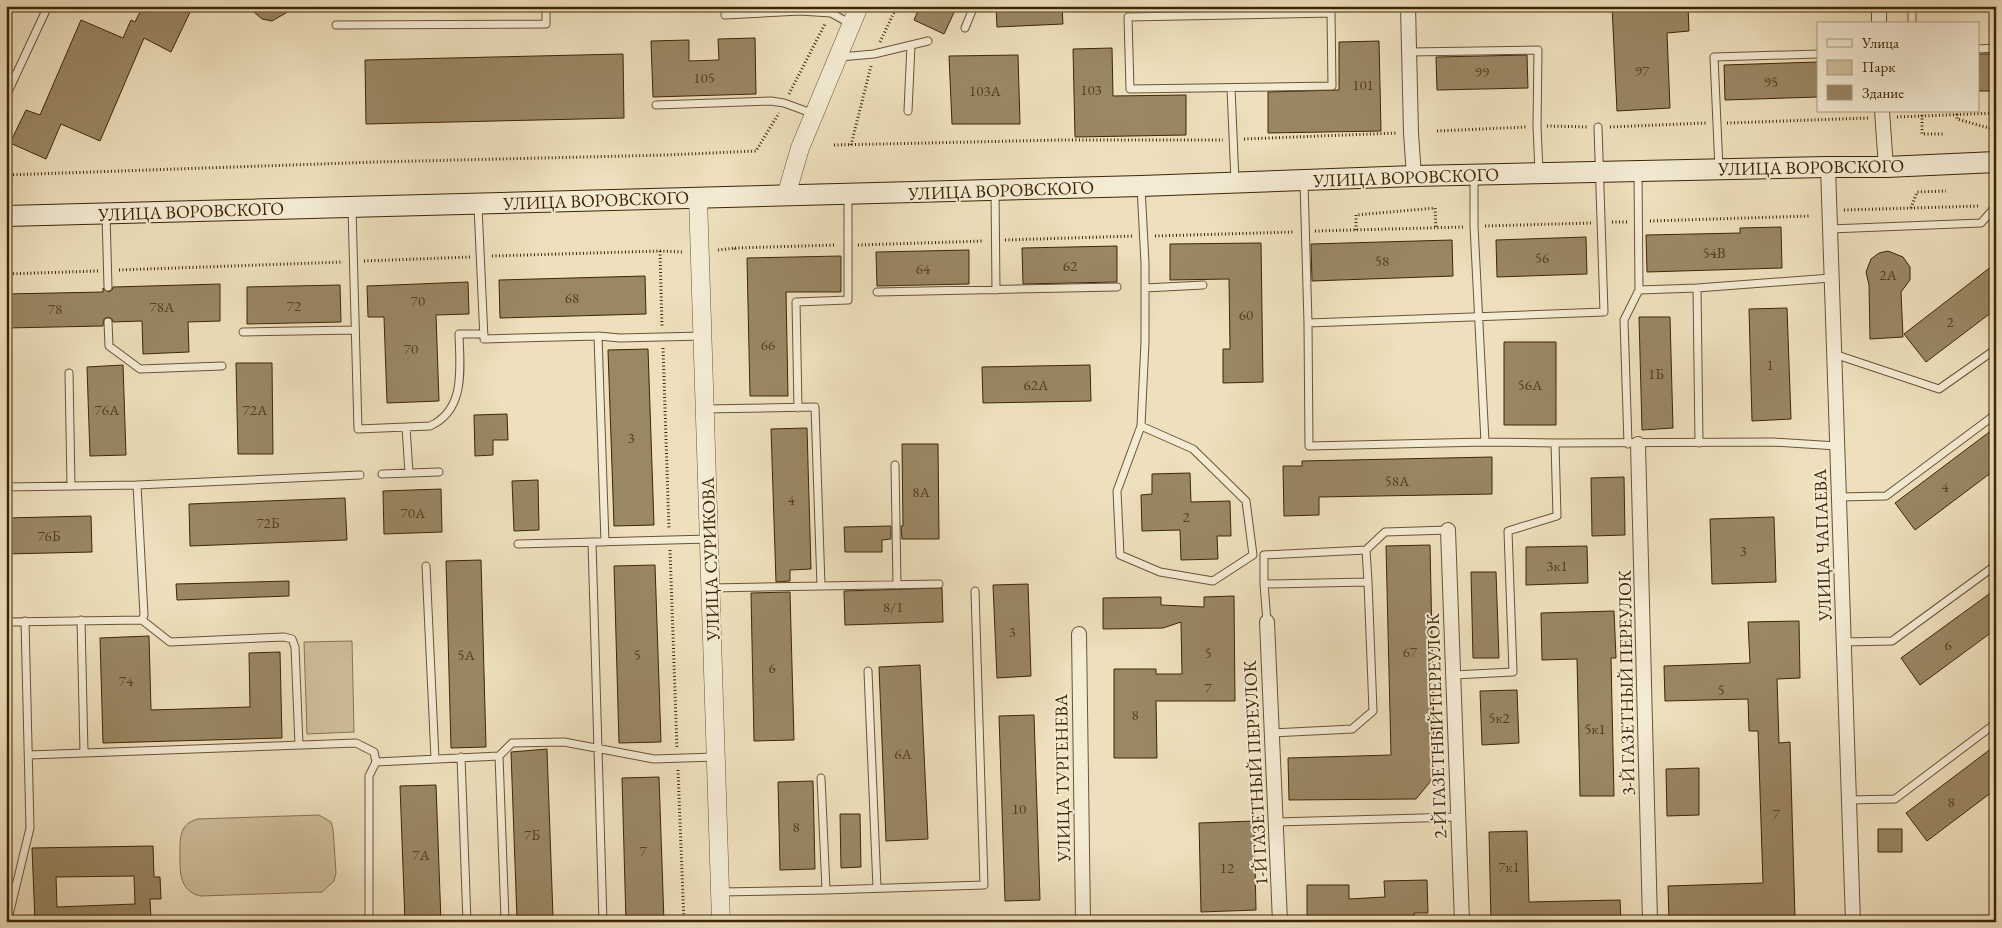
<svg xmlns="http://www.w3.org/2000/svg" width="2002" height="928" font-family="'EB Garamond',serif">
<rect width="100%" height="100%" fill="#eee0bd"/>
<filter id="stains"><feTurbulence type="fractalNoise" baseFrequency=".004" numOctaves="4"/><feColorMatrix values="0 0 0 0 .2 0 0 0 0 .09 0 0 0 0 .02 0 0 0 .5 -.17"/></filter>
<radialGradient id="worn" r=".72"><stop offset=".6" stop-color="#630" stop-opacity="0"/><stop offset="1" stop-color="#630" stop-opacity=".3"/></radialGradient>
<path fill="#d0c09d" stroke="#877350" d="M352 641 354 732 307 734 304 642Z
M319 815 331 822 333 829 336 873 334 881 322 892 200 896C178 890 180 870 180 851 180 843 180 834 184 828 187 823 192 821 197 819Z"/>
<path fill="#9a8764" stroke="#3e2603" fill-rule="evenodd" d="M143 6H193L171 52 144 38 100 141 61 124 46 159 10 143 26 110 40 115 81 20 123 38 131 20 135 22Z
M247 6H298L272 21 262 19Z
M920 6H957L944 34 914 20Z
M996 6H1062L1063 24 997 27Z
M1612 6H1688L1689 31 1667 33 1670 108 1617 111Z
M755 38 756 94 653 97 651 41 689 40V61L719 60 718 39Z
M1379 41 1381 131 1268 133V92L1339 90V42Z
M1112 48 1113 96 1186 95V135L1075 137 1073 49Z
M623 54 624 118 366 124 365 60Z
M1978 54H1996V91H1978Z
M1018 55 1020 124H952L949 56Z
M1527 55 1528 88 1437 90 1436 57Z
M1818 62V97L1725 100 1724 65Z
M1781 227 1782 268 1647 272 1646 235 1740 233V228Z
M1586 237 1587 274 1497 277 1496 240Z
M1452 240 1453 276 1312 281 1311 244Z
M1261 243 1263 382 1223 383V349H1230L1229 279 1170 280V244Z
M1117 246V282L1023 284 1022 248Z
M969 250V284L877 286 876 252Z
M1888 251 1903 257 1910 267V280L1901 292 1903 337 1870 339 1869 285 1866 272 1871 259 1879 253Z
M841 256V292H786L788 396H750L747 258Z
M1996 263V309L1926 362 1904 334Z
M645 276 646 314 500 318 499 280Z
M468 282 469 314 436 315 439 401 387 403 384 317H368L367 286Z
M220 284V321L188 322 189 352 143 354 142 321 113 322 112 319 108 317 104 319 103 326 6 328V294L103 292V288L109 292 112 290 113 287Z
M340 285 341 322 247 324V287Z
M1787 308 1791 419 1752 421 1749 309Z
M1639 317H1670L1673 428 1642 430Z
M1504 342H1556V425H1504Z
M648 349 654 525 614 526 608 350Z
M236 363H272L273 454H238Z
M123 365 126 455 90 456 87 367Z
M1090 365 1091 401 983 403 982 367Z
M507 414 508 440H493V455L475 456 474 415Z
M1996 427V469L1915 530 1895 503Z
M807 428 811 569 790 570V581L776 582 771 429Z
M902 444H938L939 539H902L901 526H903Z
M1492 457V494L1319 497V515L1284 516 1283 466H1302V461Z
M1190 473 1191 502 1230 501 1231 536H1217L1218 559 1181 560 1180 530 1142 531 1141 495 1152 494V474Z
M1624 477 1625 535 1592 536 1591 478Z
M538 480 539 530 514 531 512 481Z
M441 489 442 532 384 534 383 491Z
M345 498 347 540 190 546 189 504Z
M91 516 92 552 6 554V518Z
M1774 517 1776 582 1712 584 1710 519Z
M891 526V539L882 540V552H845L844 527Z
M1430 545 1435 776 1416 799 1289 800 1288 758 1391 755 1386 546Z
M1587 546 1588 583 1526 585V547Z
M481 560 486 747 451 748 446 561Z
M655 565 661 742 619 743 614 566Z
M1471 572H1496L1499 658H1473Z
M289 581V596L177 600 176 584Z
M1028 584 1031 676 997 678 993 585Z
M942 588 943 622 845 625 844 591Z
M1996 589V629L1920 685 1901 658Z
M790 592 794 740 754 741 751 593Z
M1234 596 1235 701H1156L1157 758H1114V669H1156V674H1182L1181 622 1163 628 1103 629V598L1161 597V605L1204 607V597Z
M1614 611 1616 658H1611L1614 796H1580L1577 659 1542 660 1541 613Z
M1799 621 1800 678 1777 679 1779 743 1790 742 1795 917 1669 921 1668 886 1763 883 1758 731H1749L1748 699 1665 701 1664 666 1750 663 1748 622Z
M149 636 151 710 250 707 249 653 280 652 282 738 103 743 100 638Z
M920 665 928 839 886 841 879 667Z
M1517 690 1519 743 1482 745 1480 691Z
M1034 715 1040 900 1005 901 999 716Z
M1996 745V789L1927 841 1906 813Z
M547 749 553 917 517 919 511 752Z
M1699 768V815L1667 816 1666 769Z
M659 777 664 922H626L622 778Z
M813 781 815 869 780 870 778 782Z
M436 785 441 922H405L400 786Z
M840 814H860L861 867 841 868Z
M1254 821 1256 910 1201 912 1199 823Z
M1878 829H1902V852H1878Z
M1527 831 1529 902 1620 900 1621 922H1491L1489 832Z
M153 846 154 877H160L161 899H150L151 919 35 922 32 848ZM134 876 135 904 57 907 56 877Z
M1427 880 1428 913H1414V922H1307V885H1349V899L1385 897 1384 881Z"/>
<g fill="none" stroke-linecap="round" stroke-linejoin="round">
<g stroke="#6a5432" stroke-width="9">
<path id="service" d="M725 6V15L800 11 831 13 851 24
M1912 6V24
M1331 13 1332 86 1130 89 1128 17Z
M336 25 546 24V6
M965 28 974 6
M1978 49 1996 48
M1409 52 1538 50 1537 126 1539 172
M840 57 874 54 928 41
M1231 88 1235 182
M6 96 48 6
M656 105 771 101 784 103 814 114
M908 111 911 45
M1719 169 1714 57 1818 54
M1638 172 1639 290 1697 288 1699 443
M1474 178V226L1485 442
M1304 182 1308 323 1604 312 1598 127
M1141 187 1145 263V342L1141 426 1117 491 1120 555 1160 572 1213 581 1253 555 1246 501 1193 449 1141 426
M995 191 996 290
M478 206 484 339 598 336 620 338 702 336
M352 208 358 429 430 426C466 410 460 368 459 334H484
M106 214 108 287
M1830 229 1981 223 1996 206
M1145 288 1203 285
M1697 288 1831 278
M877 292 1117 287
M108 322 109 346 140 369 222 366
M1308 323 1309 446 1485 442 1555 443
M243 332 355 330
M598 336 605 542
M1834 354 1939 389 1996 349
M69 373 71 486
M798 408 796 302 848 300V195
M705 409 815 407 821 586 711 588
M406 427 409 473
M1628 444 1624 320 1639 290
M895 465 897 585
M382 474 439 472
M6 487 137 485
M1839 497 1886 496 1996 414
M592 542 603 922
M518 544 709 539
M1366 550 1385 532 1448 530
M426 566 435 759
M1264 584V555L1366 550 1368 582 1264 584 1267 622
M821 586 939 584
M81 620 84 753
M142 620 144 615 137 485 360 475
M6 622 142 620 170 642 284 637 292 639 295 647 299 745
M1844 642 1892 641 1996 565
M868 671 877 888
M1453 675 1513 672 1508 531 1557 516 1555 443 1773 442 1837 446
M1272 733 1352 729 1373 711 1368 582
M29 755 356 743 374 752 376 762 499 756
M461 757 467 922
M1849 800 1895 799 1996 723
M1276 822 1458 817
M826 890 984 885 975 591
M720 892 826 890 821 778
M6 919H8L30 828 25 621
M369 922V776L376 762
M507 922 505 919 499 756 512 743 564 742 654 759 715 757"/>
</g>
<g stroke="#6a5432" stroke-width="16">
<path id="minor" d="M1408 6 1411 133 1414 176
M1879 6V24
M1882 111 1886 167
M1828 167 1853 922
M1638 444 1650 922
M1448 530 1462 922
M1267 622 1280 922
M1079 634 1083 922"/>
</g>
<g stroke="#6a5432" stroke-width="19">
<path id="tertiary" d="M786 196 800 148 859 6
M698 197 721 922"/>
</g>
<g stroke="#3e2603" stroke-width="22">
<path id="secondary" d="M6 216 1141 186 1414 176 1828 167H1886L1996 162"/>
</g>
<path stroke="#3e2603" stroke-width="3" stroke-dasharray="1 2.5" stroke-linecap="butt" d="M880 42 897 6
M789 94 825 24
M1995 113 1996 130
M1957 114V119L1996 130
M1922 115V134H1944
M1897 117 1996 113
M1727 123 1868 118
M1547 126 1588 127
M1610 127 1706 123
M1437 131 1526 127
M1244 139 1397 133
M834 145 1061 140H1223
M851 145 871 66
M6 175 376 162 666 155 756 151 779 113
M1911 208 1917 192 1946 191
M1844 210 1980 206
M1650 221 1809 216
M1612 222H1629
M1485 226 1591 223
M1356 230V215L1435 208 1436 228
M1315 231 1464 227
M1155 236 1294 232
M1005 240 1134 236
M858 245 984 241
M735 248 836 245
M718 250 735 248V252
M660 251 662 327
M492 256 660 251 683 252
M364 261 470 257
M119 270 343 262
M6 274 98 271
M663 348 669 529
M670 550 677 749
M678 770 684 922"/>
<use href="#service" stroke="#f4ebd4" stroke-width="7"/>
<use href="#minor" stroke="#f4ebd4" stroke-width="14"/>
<use href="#tertiary" stroke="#f4ebd4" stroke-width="18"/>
<use href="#secondary" stroke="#f4ebd4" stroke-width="20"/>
</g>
<g text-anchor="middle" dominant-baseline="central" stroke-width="4" stroke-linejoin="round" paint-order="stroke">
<g font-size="15" fill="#553e1b">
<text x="1642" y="70">97</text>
<text x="1482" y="71">99</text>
<text x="704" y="77">105</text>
<text x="1771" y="81">95</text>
<text x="1363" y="84">101</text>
<text x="1091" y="89">103</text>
<text x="985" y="90">103А</text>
<text x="1714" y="252">54В</text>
<text x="1542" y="257">56</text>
<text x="1382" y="260">58</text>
<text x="1070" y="265">62</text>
<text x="923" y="268">64</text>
<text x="1888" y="274">2А</text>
<text x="572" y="297">68</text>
<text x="418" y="300">70</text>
<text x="294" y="305">72</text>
<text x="162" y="306">78А</text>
<text x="55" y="308">78</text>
<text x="1246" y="314">60</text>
<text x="1950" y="321">2</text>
<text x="768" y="344">66</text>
<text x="411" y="348">70</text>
<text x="1770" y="364">1</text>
<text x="1656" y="373">1Б</text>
<text x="1036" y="384">62А</text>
<text x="1530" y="384">56А</text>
<text x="107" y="409">76А</text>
<text x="255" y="409">72А</text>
<text x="631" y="437">3</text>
<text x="1397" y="480">58А</text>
<text x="1945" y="486">4</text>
<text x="921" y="491">8А</text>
<text x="791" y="499">4</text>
<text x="413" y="512">70А</text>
<text x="1186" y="516">2</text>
<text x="268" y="522">72Б</text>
<text x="49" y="535">76Б</text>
<text x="1743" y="550">3</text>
<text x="1557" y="565">3к1</text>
<text x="893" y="606">8/1</text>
<text x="1012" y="631">3</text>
<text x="1948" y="644">6</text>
<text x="1410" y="651">67</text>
<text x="1208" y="652">5</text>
<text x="466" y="654">5А</text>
<text x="637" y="654">5</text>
<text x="772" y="667">6</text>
<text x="126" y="680">74</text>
<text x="1208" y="687">7</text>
<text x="1721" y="689">5</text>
<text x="1135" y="714">8</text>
<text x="1499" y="717">5к2</text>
<text x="1595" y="728">5к1</text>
<text x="903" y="753">6А</text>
<text x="1951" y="801">8</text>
<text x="1019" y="808">10</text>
<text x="1776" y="813">7</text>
<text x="796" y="826">8</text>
<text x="532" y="834">7Б</text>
<text x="643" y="850">7</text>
<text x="421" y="854">7А</text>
<text x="1509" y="866">7к1</text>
<text x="1227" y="867">12</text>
</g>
<g font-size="18" fill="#3e2603" stroke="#f4ebd4">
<text transform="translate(1811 167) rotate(-1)">УЛИЦА ВОРОВСКОГО</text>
<text transform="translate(1406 177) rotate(-2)">УЛИЦА ВОРОВСКОГО</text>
<text transform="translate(1001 190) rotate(-2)">УЛИЦА ВОРОВСКОГО</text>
<text transform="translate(596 200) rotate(-2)">УЛИЦА ВОРОВСКОГО</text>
<text transform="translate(191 211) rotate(-2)">УЛИЦА ВОРОВСКОГО</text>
<text transform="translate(1822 545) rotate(-92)">УЛИЦА ЧАПАЕВА</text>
<text transform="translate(710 559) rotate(-92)">УЛИЦА СУРИКОВА</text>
<text transform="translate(1626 683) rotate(-91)">3-Й ГАЗЕТНЫЙ ПЕРЕУЛОК</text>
<text transform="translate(1436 726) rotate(-92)">2-Й ГАЗЕТНЫЙ ПЕРЕУЛОК</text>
<text transform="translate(1255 773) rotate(-93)">1-Й ГАЗЕТНЫЙ ПЕРЕУЛОК</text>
<text transform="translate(1062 778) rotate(-91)">УЛИЦА ТУРГЕНЕВА</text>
</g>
</g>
<rect width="2002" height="928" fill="none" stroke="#eee0bd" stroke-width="25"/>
<rect x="8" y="8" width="1987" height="913" fill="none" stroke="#3e2603" stroke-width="2.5"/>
<rect x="12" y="12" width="1977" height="903" fill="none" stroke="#3e2603"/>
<rect x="1817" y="22" width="162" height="90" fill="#f4ebd4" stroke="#ab9c80"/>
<rect x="1827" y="39" width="25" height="8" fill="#f4ebd4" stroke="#ab9c80"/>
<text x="1862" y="48" font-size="15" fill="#3e2603">Улица</text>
<rect x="1827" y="60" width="25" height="15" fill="#d0c09d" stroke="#ab9c80"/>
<text x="1862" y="72" font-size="15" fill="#3e2603">Парк</text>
<rect x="1827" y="85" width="25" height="15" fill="#9a8764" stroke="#ab9c80"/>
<text x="1862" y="98" font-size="15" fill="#3e2603">Здание</text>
<rect width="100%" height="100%" filter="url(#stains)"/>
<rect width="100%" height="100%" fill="url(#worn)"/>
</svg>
